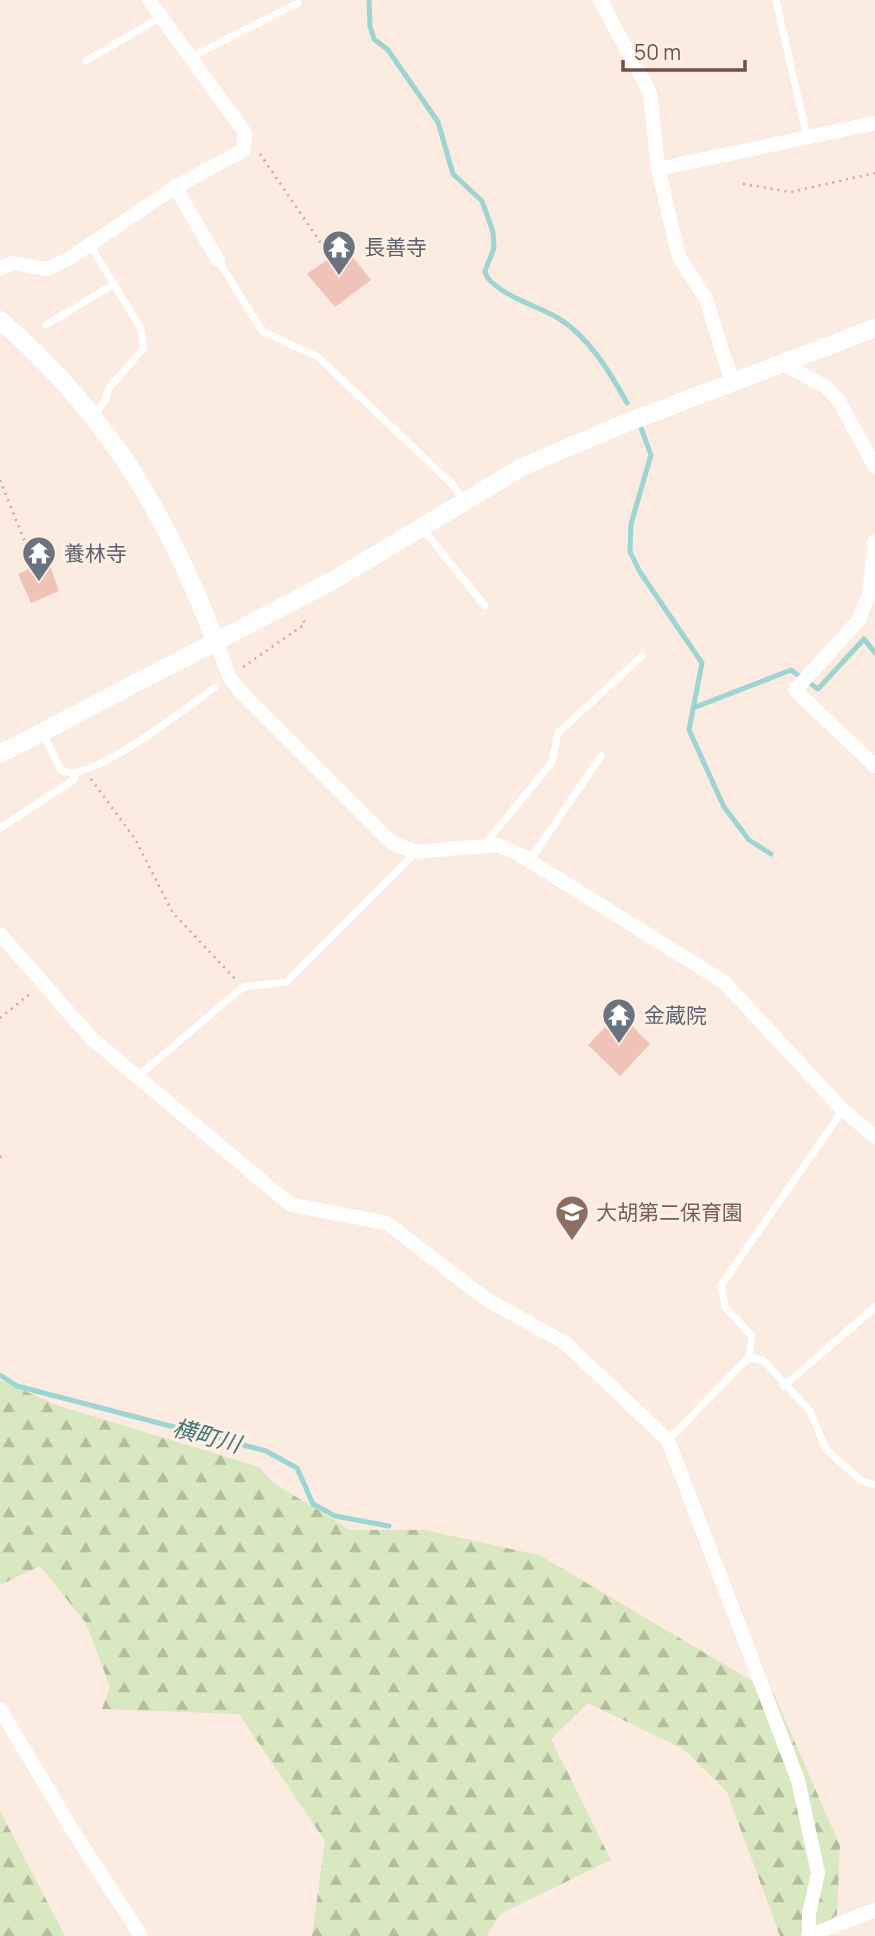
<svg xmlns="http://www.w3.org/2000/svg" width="875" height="1936" font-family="Manrope,'Noto Sans JP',sans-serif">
<defs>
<pattern id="forest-firs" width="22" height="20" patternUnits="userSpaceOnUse" patternTransform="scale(1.75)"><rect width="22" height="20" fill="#d9e8c0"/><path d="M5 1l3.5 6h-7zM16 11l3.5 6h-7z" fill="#b4be9e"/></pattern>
</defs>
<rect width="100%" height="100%" fill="#fbebe0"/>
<path fill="url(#forest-firs)" d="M0 1380 59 1406 259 1467 272 1482 350 1530H424L539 1555 774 1694 840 1846 837 1915 808 1936H780L727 1792 685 1750 588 1703 551 1739 611 1860 500 1914 487 1936H312L325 1841 239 1714 102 1709 110 1687 86 1623 40 1566 0 1585Z
M0 1811 65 1936H0Z"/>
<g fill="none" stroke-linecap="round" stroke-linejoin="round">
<path stroke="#9cd5d2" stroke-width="5" d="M369 0 370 26 374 39 388 50 438 122 453 174 482 201 493 232 494 248 485 271 487 277C503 297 536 305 558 318 588 336 610 372 627 403
M641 428 651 455 631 524 630 552 640 572 702 663 689 730 724 807 749 840 771 854
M693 708 791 670 818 689 864 639 875 653
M0 1375 17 1386 266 1451 297 1468 313 1504 335 1516 389 1526"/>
</g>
<path fill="#f0c3b9" d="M345 247 371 280 335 307 307 274Z
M48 560 59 591 31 603 18 574Z
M619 1013 650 1044 620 1076 588 1045Z"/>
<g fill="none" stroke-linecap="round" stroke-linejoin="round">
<path stroke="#d4a79d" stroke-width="2.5" stroke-dasharray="2 5" stroke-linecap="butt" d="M260 154 327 252
M743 184 791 192 875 173
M0 480 31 557
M243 667 305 624 302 616
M91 779 135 839 173 913 236 980
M0 1018 32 992
M0 1156 4 1161"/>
<path stroke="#fff" stroke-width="7" d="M776 0 807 137
M191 57 298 3
M86 61 161 17
M90 245 140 327 144 348 109 388 105 401 94 414
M218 260 262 331 318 357 453 485 463 500
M46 325 114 284
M421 527 485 606
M42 732 61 770C86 788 191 704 215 687
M0 828 72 781 77 773
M484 845 552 762 558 733 642 656
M530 860 601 756
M137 1077 243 987 286 982 415 853
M749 1357 763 1360 810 1411 826 1449 861 1481 875 1485
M784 1386 875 1307
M668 1440 749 1357 752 1336 725 1307 721 1285 843 1110"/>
<path stroke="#fff" stroke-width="14" d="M600 0 650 93 658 169 679 257 706 299 732 382
M658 169 875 123
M175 187 218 260
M0 269 12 263 48 269 70 258 175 187 244 150 245 133 149 0
M781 363 826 387 839 401 875 467
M875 541 869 595 858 621 795 690 875 766
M215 640 230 678 242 693 391 842 415 852 497 845 517 853 724 982 843 1110 875 1137
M0 934 92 1039 274 1191 292 1205 387 1223 486 1299 565 1343 668 1440 798 1780 818 1873 809 1914V1935
M0 1709 73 1831 141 1936
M808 1936 875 1910"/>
<path stroke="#fff" stroke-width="18" d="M0 320C106 412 165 510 215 640
M0 754 332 581 522 467 626 423 875 328"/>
</g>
<defs>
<g id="temple-pin" transform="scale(1.75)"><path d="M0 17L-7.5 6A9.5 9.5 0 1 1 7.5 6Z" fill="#6b7280" stroke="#fff0e6"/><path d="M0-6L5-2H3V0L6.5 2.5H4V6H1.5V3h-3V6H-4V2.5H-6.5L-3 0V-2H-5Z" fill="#fff"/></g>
<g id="school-pin" transform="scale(1.75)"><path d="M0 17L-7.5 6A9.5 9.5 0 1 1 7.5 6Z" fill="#8d6e63" stroke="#fff0e6"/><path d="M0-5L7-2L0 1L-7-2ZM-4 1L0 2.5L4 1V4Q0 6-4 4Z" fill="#fff"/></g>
</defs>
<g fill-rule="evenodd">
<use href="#temple-pin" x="339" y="247"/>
<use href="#temple-pin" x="39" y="553"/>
<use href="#temple-pin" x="619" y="1015"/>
<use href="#school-pin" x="572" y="1212"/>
</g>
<g text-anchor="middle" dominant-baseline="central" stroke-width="6" stroke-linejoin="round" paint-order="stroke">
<g font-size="21" fill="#5b616d" stroke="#fff0e6" text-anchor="start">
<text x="364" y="247">長善寺</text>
<text x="64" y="553">養林寺</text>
<text x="644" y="1015">金蔵院</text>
</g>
<g font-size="21" fill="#785e54" stroke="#fff0e6" text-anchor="start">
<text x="596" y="1212">大胡第二保育園</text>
</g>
<g font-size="23" font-style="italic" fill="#3d7775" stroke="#fff0e6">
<text transform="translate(207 1435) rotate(15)">横町川</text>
</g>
</g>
<path d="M623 60v10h122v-10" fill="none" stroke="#714f48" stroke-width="3.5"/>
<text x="634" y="60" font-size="21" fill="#714f48" stroke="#fff0e6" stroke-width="5" paint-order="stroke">50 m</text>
</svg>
